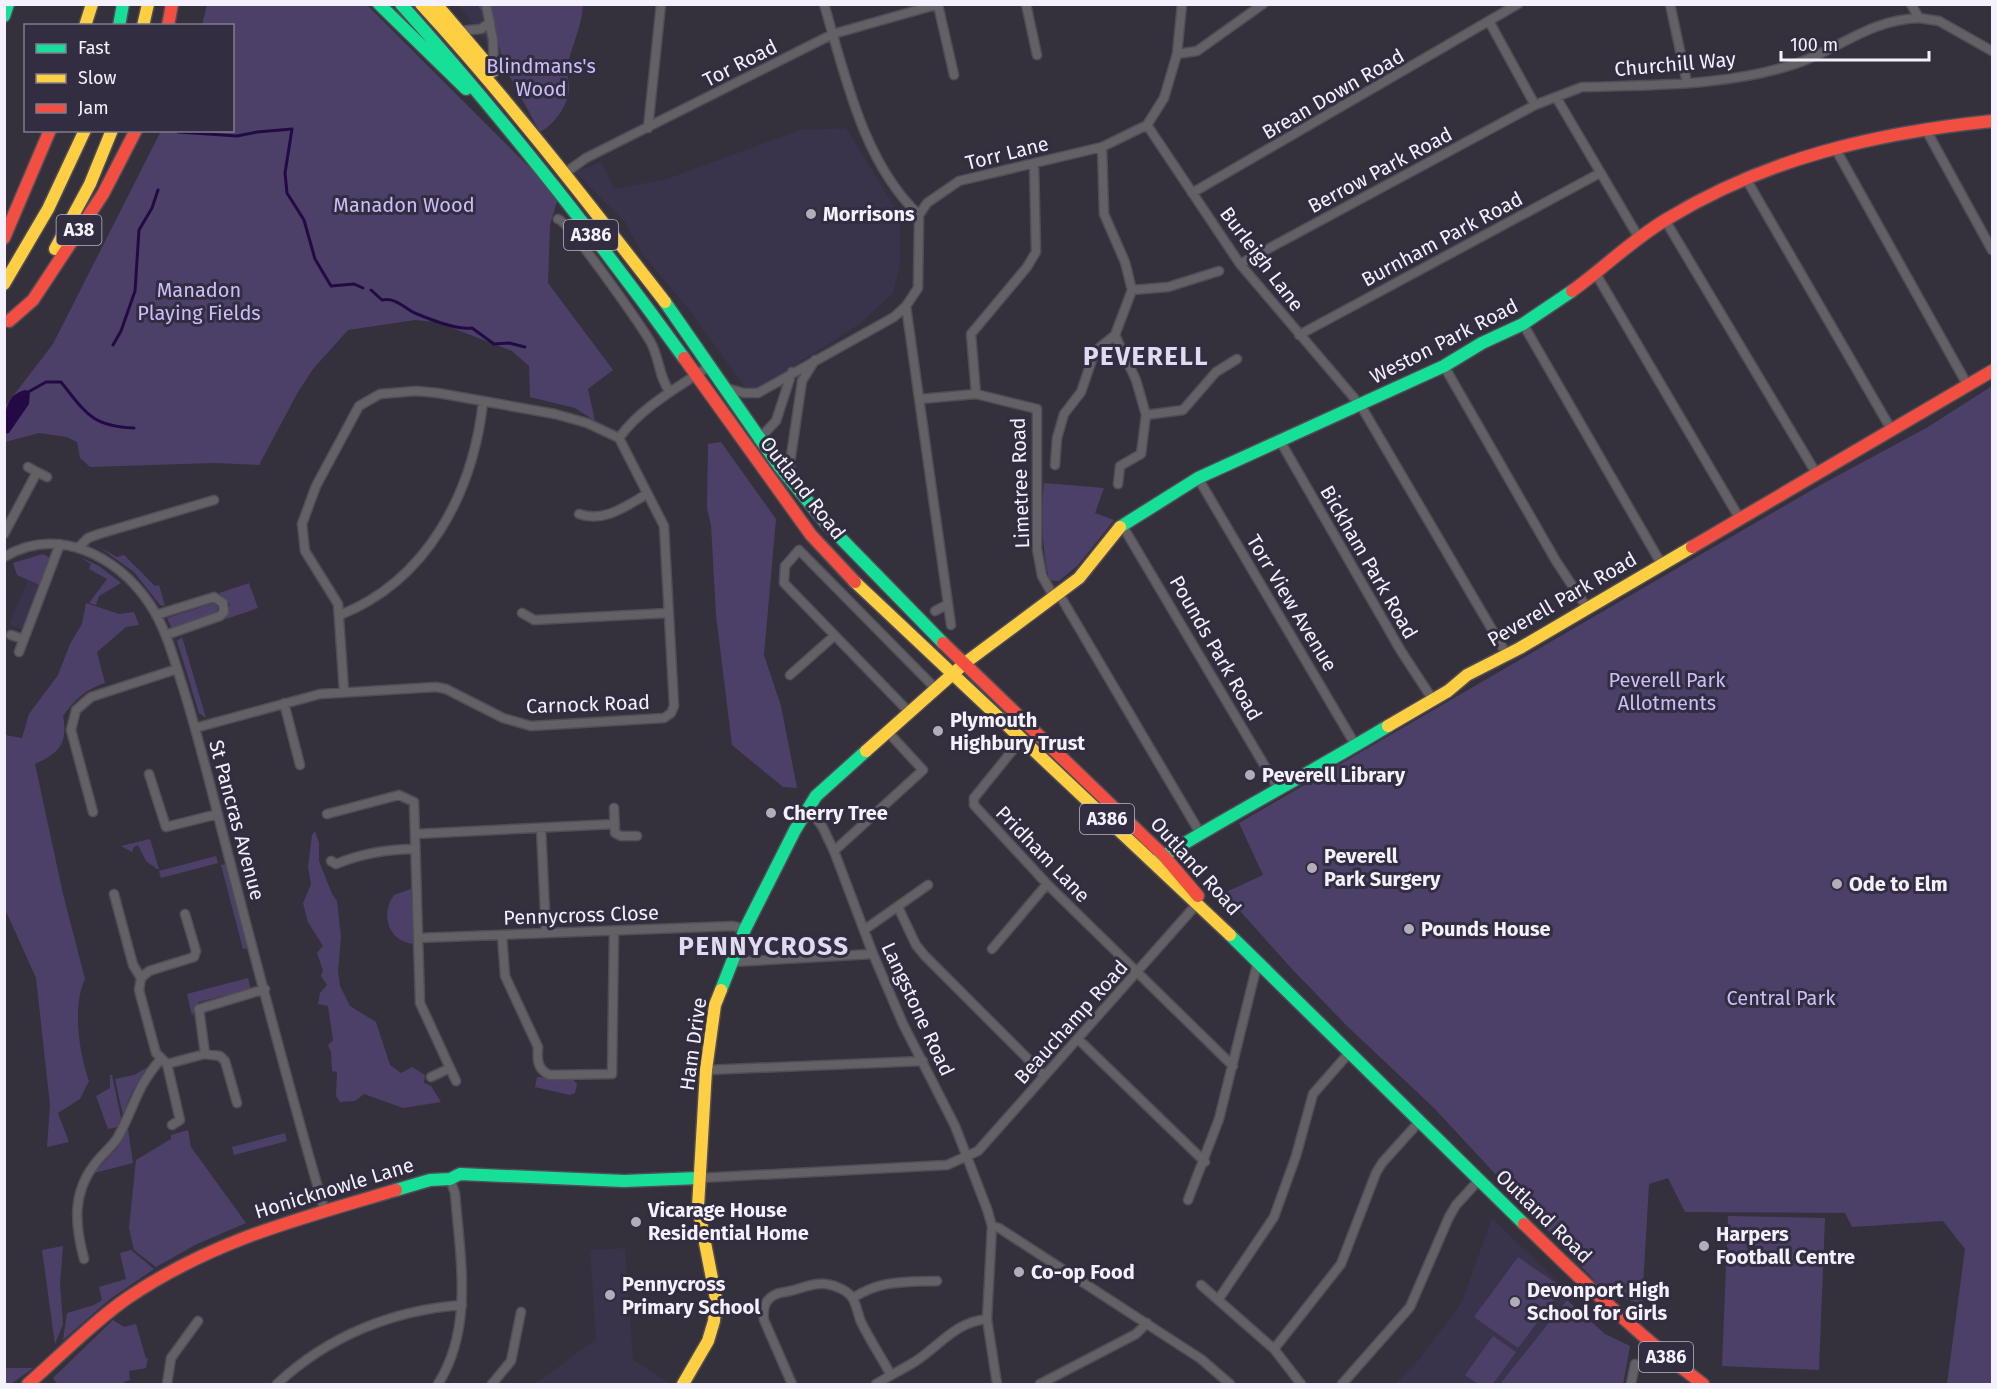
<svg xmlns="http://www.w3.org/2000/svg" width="1997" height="1389" font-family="'Fira Sans',sans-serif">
<rect width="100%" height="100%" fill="#34313c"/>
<path fill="#39334b" d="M459 5H477L494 27 505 68Z
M846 128 900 216V264L893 293 861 323 758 389 746 388 689 310 640 251 625 222 575 172 602 162 614 189 667 179 800 130Z
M28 580 42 585 24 630 9 624Z
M1492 1218 1563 1287 1567 1300 1605 1334 1630 1346 1623 1384H1395L1420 1358 1461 1304Z
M625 1248 633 1360 671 1384H535L596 1339 590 1250Z"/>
<path fill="#4c4069" d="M207 5H367L536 174 557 201 550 225 548 283 613 370 588 389 595 421 575 408 530 397 529 366 512 351 437 322 415 320 348 330 313 369 298 392 259 465 214 463 90 467 80 458 77 442 67 437 39 433 5 442 4 408 53 344 161 131 232 130V26L202 25Z
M477 5H583C582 25 573 43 568 63 565 72 570 82 569 91 567 106 554 125 540 132L505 68 494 27Z
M1992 386V1384H1947L1965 1249 1943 1221 1852 1227 1845 1213 1685 1212 1668 1178 1649 1184 1642 1304 1606 1293 1434 1108 1346 1025 1292 969 1224 893 1263 875 1239 823 1824 483 1928 427Z
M721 442 776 519 764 655 781 706 797 788 783 787 732 745 716 615 711 525 707 509 708 444Z
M1044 483 1104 488 1095 513 1114 520 1078 565 1059 581 1049 580C1042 548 1041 515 1044 483Z
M99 547 117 557 124 555 155 586 159 585 165 606 160 605 134 572Z
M43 554 50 558 40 585 17 575 13 563Z
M80 557 99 566 121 583 99 596 96 605 89 603 107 579 89 569 91 564Z
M249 583 258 608 226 619 230 604 219 593Z
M86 603 119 614 134 612 139 625 126 627 97 652 105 683C86 689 74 700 63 716 68 744 59 753 35 764L63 894 85 979C72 1007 79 1053 89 1081L80 1099 58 1113 69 1142 47 1147 50 1105 36 978 5 909V735L22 738 29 714 58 675 70 644 82 624Z
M214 603 218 607 216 614 172 629 167 618Z
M182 637 206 718 199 713 177 641Z
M315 831 319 843V861L332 894 337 901 341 937 338 971 340 986 350 1006 376 1022 390 1065 401 1073 412 1067 425 1075 424 1083 431 1086 441 1102 403 1108 364 1094 355 1101 340 1102 336 1096 337 1072 332 1071 331 1052 328 1045 333 1040 328 1006 318 1004 320 993 327 985 321 976 323 970 317 953 323 946 308 922 303 903 311 884 308 867 312 835Z
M150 839 159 869H157L146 861 138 845 134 847 132 852 121 846Z
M216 856 218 863 161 878 159 871Z
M226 864 248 948 243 949 221 865Z
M411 889 414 944C388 942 380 914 394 895Z
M248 978 251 989 199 1002 192 1016 187 994Z
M146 1068 132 1092 123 1115 115 1079 134 1075Z
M110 1075H112L121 1118 117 1127 108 1129 96 1096 110 1088Z
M537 1077 573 1080 577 1084 575 1093 570 1095 535 1087Z
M128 1129 133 1163 94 1173 118 1147Z
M188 1130 191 1147 246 1223 197 1244 156 1267 134 1250 129 1228 136 1160 171 1139V1135Z
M285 1133 287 1141 234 1155 232 1147Z
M1728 1216 1825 1218 1819 1370 1722 1366Z
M63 1246 60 1284 63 1324 55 1344 42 1250Z
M131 1250 154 1269 110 1299 63 1340 67 1313 94 1305 102 1300 99 1287 126 1279 120 1253Z
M1518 1257 1563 1288 1518 1348 1474 1317Z
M1567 1300 1605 1334 1630 1346 1623 1384H1500Z
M113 1320 124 1327 136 1324 146 1359 148 1358 146 1368 129 1371 130 1380 124 1382V1384H57L53 1378Z
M5 1328 6 1368H33L11 1384H5Z
M1493 1336 1516 1352 1493 1384H1478L1465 1375Z"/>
<path fill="#240a45" d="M25 390 30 391 29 404 9 433 5 434C4 417 4 395 25 390Z"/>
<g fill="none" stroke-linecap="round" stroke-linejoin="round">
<path stroke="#240a45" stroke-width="3" d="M178 132 237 136 257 132 292 129 285 173 287 193 304 220 315 259 331 286 354 284 363 288
M371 290 382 300C397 297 404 309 417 314 432 320 457 330 472 328L494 344 509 343 525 347
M113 345 121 331 135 291 139 230 152 208 158 190
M30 391 46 382H61C86 413 91 426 134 428"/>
<g stroke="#504d56" stroke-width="11">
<path id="street" d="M486 4 493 40 494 72
M824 4C845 75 863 162 919 215
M1026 4 1037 55
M1670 4 1687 83
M1911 4 1919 18 1939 21 1992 51
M938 5 954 75
M1490 23 1535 105
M459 31 481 29 490 22
M1177 54 1197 51 1263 4
M1556 97 1639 238
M1147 125 1240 264 1361 406 1507 655
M648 128 661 4
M1925 128 1992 250
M1835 148 1968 386
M565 173 586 158 833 34 939 4
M1745 177 1891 429
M1192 193 1518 4
M558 219C569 222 639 323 650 341 660 358 658 376 670 392
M1665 220 1816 473
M1240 264 1535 105 1582 87C1653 85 1727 86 1795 64 1840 49 1868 20 1919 18
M1596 274 1740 519
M1132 290 1168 287 1219 271
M906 306 951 625
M1523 324 1662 565
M1115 335 1136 380 1146 415 1141 454 1120 466 1118 484
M1299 335 1600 173
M1444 366 1556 561 1587 608
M726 388 744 393H758L894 317 906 306 918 288 919 215 927 203 959 181 1102 147 1147 125 1164 98 1177 54 1182 4
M976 394 971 334 1027 267 1036 252 1034 163
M920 399 976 394 1037 409V549L1042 576 1054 597
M1146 415 1183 410 1216 372 1237 359
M619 438C641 407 680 386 711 365
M1279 439 1401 651 1433 700
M758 440 776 421 792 372
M1055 465 1057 438 1064 414 1081 392 1095 351 1115 335 1132 290 1125 262 1104 214 1102 147
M37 472 47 477
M1198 478 1356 746
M791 480 790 463 802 381 815 360
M579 514C604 523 626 506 647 494
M1122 525 1279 790
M4 534 37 472 28 467
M79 547 88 538 99 534 214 500
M4 557C58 525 117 556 149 603 164 625 172 652 180 678 196 727 208 777 221 827 254 955 288 1085 325 1212
M1059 594 1200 833
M935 611 948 604
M522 613 534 620 668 613
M156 615 214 597 223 603 224 612 220 616 166 635
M340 615C428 580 473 492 483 402
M11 635 23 639
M19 652 60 544
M790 675 834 636
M344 691 338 604 305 551 302 524 316 486 359 406 380 394 416 391 438 393 555 414 587 423 619 438
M284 703 300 765
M909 712 784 583 785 566 799 550 936 689
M195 728 320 694 436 687 446 689 503 718 531 726 664 718 671 713 674 706 664 526 619 438
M1012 751 974 798V805L1047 884 1233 1066
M149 774 166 827 218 814
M614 808 615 833 621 836H637
M808 808 822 826 834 851 873 954 903 1024 955 1126 987 1209 992 1226 987 1319 997 1384
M93 812 71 730 76 710 91 697 177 669
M327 814 399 795 414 802 420 1003 456 1081
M541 828 546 933
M415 834 615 824
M834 851 923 770 887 731
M331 861 336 864C363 853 387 849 415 849
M114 894 133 965 141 978 139 990 156 1053 167 1064 205 1054 220 1056 225 1061 237 1103
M898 907 916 945 925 956 1044 1075
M864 930 928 885
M502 935 505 976 538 1047C537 1059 537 1070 550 1075L612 1074 614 931
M418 938 733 926 745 929
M992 949 1047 884
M731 962 873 954
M141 978 149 971 194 957 196 951 185 914
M1079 1040 1205 1162
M205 1054 199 1009 265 989
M167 1064 180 1120 172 1125
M706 1070 923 1061
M431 1077 450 1068
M699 1178 947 1165 978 1151 1196 905
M1188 1200 1219 1119 1258 961
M992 1226 999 1228 1201 1359 1230 1384
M84 1259C75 1225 72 1194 94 1165 101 1155 112 1147 118 1137 135 1106 136 1087 161 1059
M1201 1285 1274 1349 1301 1384
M853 1298C880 1280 905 1282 937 1281
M1218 1300 1274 1217 1296 1156 1313 1094 1349 1053
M1274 1349 1341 1264 1376 1173 1382 1163 1419 1122
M167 1384 171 1358 198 1321
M277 1384C328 1336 393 1310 462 1305
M438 1384C474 1327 460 1257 455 1193L450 1179
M492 1384 511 1361 521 1312
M792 1384 764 1320C762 1304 768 1294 785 1292 799 1290 812 1282 826 1284 835 1285 849 1291 853 1299 857 1306 858 1315 861 1322 870 1340 881 1357 891 1375
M876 1384C889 1376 903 1369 916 1361 941 1344 956 1322 987 1319
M1040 1384 1136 1334 1147 1323
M1342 1384 1410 1307 1449 1217 1456 1205 1479 1180
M1631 1384 1635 1364"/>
</g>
<g stroke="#504d56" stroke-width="15">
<path id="fast" d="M379 4 466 89
M401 4C502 117 596 236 684 358
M4 16 8 4
M119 26 123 4
M665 302 779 466 825 522 943 643
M1120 527 1198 478 1444 366 1482 343 1523 324 1572 291
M1157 860C1233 813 1312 772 1388 726
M1230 935 1524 1224
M721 990 745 929 795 830 816 796 866 751
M396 1190 430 1180 450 1179 460 1174 624 1181 699 1178"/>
</g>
<g stroke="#504d56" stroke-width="15">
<path id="slow" d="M421 4C508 99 586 200 665 302
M436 4 493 71
M85 26 92 4
M143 26 148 4
M55 249 90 184 112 130
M4 284 48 209 85 130
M855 582 1230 935
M1388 726 1448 691 1467 675 1520 648 1692 547
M866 751 965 663 1079 578 1120 527
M683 1384 708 1341 714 1321 716 1299 698 1207 706 1070 715 1005 721 990"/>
</g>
<g stroke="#504d56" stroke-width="15">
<path id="jam" d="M168 26 172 4
M4 238 50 130
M1572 291C1604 268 1633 239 1667 219 1767 158 1876 133 1992 121
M9 321 33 300 103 194 136 130
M684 358 811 535 855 582
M1692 547 1992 371
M943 643 1164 856 1198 896
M1524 1224C1582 1280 1638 1336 1703 1384
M28 1384C59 1357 95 1320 129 1297 214 1240 298 1219 396 1190"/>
</g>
<use href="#street" stroke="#636166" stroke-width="8"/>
<use href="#fast" stroke="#16e098" stroke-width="12"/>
<use href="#slow" stroke="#ffcf43" stroke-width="12"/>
<use href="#jam" stroke="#f24e42" stroke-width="12"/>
</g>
<g fill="#b1aeb9" stroke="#322d40" stroke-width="2">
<circle cx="811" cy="214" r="6"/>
<circle cx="938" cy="731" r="6"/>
<circle cx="1250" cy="775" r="6"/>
<circle cx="771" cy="813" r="6"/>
<circle cx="1312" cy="868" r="6"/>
<circle cx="1837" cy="884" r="6"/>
<circle cx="1409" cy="929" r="6"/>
<circle cx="636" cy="1222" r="6"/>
<circle cx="1704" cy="1246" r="6"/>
<circle cx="1019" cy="1272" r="6"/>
<circle cx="610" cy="1295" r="6"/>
<circle cx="1515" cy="1302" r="6"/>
</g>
<g text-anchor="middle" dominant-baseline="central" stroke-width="6" stroke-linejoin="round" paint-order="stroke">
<g fill="#322d40" stroke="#bab6c4" stroke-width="1.5">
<rect x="56.5" y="215" width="45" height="30" rx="4.5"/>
<rect x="564" y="220" width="54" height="30" rx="4.5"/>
<rect x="1080" y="804" width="54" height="30" rx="4.5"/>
<rect x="1639" y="1342" width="54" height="30" rx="4.5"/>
</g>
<g font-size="18" font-weight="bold" fill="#f4f1fd">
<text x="79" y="230">A38</text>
<text x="591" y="235">A386</text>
<text x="1107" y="819">A386</text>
<text x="1666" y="1357">A386</text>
</g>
<g font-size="20" fill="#f4f1fd" stroke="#322d40">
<text transform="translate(740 63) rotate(-27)">Tor Road</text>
<text transform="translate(1675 64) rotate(-5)">Churchill Way</text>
<text transform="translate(1333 94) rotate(-30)">Brean Down Road</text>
<text transform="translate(1007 153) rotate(-14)">Torr Lane</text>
<text transform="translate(1380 170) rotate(-28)">Berrow Park Road</text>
<text transform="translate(1442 239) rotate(-28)">Burnham Park Road</text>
<text transform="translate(1262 259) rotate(53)">Burleigh Lane</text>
<text transform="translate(1444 341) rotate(-27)">Weston Park Road</text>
<text transform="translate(1020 483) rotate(-92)">Limetree Road</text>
<text transform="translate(803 488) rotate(52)">Outland Road</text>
<text transform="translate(1369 562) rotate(60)">Bickham Park Road</text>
<text transform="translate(1562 599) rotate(-30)">Peverell Park Road</text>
<text transform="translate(1292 603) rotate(59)">Torr View Avenue</text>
<text transform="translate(1216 648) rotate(60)">Pounds Park Road</text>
<text transform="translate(588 704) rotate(-2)">Carnock Road</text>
<text transform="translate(237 820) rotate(75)">St Pancras Avenue</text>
<text transform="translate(1043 854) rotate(46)">Pridham Lane</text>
<text transform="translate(1196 866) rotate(48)">Outland Road</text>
<text transform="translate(581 915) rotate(-2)">Pennycross Close</text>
<text transform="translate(918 1009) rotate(65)">Langstone Road</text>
<text transform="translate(1071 1022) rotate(-48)">Beauchamp Road</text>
<text transform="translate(693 1044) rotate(-82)">Ham Drive</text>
<text transform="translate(334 1188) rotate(-17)">Honicknowle Lane</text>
<text transform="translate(1544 1216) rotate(44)">Outland Road</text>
</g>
<g font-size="20" fill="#cdbef8" stroke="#322d40">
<text x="541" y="66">Blindmans's<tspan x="541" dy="23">Wood</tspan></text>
<text x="404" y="205">Manadon Wood</text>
<text x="199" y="290">Manadon<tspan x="199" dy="23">Playing Fields</tspan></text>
<text x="1667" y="680">Peverell Park<tspan x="1667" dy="23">Allotments</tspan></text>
<text x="1781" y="998">Central Park</text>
</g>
<g font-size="20" font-weight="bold" fill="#f4f1fd" stroke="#322d40" text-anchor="start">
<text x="823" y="214">Morrisons</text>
<text x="950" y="720">Plymouth<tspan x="950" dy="23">Highbury Trust</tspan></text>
<text x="1262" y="775">Peverell Library</text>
<text x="783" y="813">Cherry Tree</text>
<text x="1324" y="856">Peverell<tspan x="1324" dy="23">Park Surgery</tspan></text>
<text x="1849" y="884">Ode to Elm</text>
<text x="1421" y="929">Pounds House</text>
<text x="648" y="1210">Vicarage House<tspan x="648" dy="23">Residential Home</tspan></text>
<text x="1716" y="1234">Harpers<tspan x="1716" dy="23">Football Centre</tspan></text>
<text x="1031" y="1272">Co-op Food</text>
<text x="622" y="1284">Pennycross<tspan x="622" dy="23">Primary School</tspan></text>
<text x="1527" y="1290">Devonport High<tspan x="1527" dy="23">School for Girls</tspan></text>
</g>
<g font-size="26" font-weight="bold" letter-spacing="1.5" fill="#e0daf3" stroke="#322d40">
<text x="1146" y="356">PEVERELL</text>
<text x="764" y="946">PENNYCROSS</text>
</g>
</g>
<rect width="1997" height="1389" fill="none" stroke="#f4f1fd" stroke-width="12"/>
<rect x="24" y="24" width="210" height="108" fill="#322d40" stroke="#807b8c" stroke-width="1.5"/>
<rect x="36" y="44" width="30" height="9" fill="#16e098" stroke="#807b8c" stroke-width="1.5"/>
<text x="78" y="54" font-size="18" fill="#f4f1fd">Fast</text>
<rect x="36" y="74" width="30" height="9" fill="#ffcf43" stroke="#807b8c" stroke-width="1.5"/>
<text x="78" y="84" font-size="18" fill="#f4f1fd">Slow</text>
<rect x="36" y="104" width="30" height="9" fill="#f24e42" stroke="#807b8c" stroke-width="1.5"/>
<text x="78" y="114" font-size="18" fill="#f4f1fd">Jam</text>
<path d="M1781 51v9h148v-9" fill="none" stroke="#f4f1fd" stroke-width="3"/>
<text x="1790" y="51" font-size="18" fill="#f4f1fd" stroke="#322d40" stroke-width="4.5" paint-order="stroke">100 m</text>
</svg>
